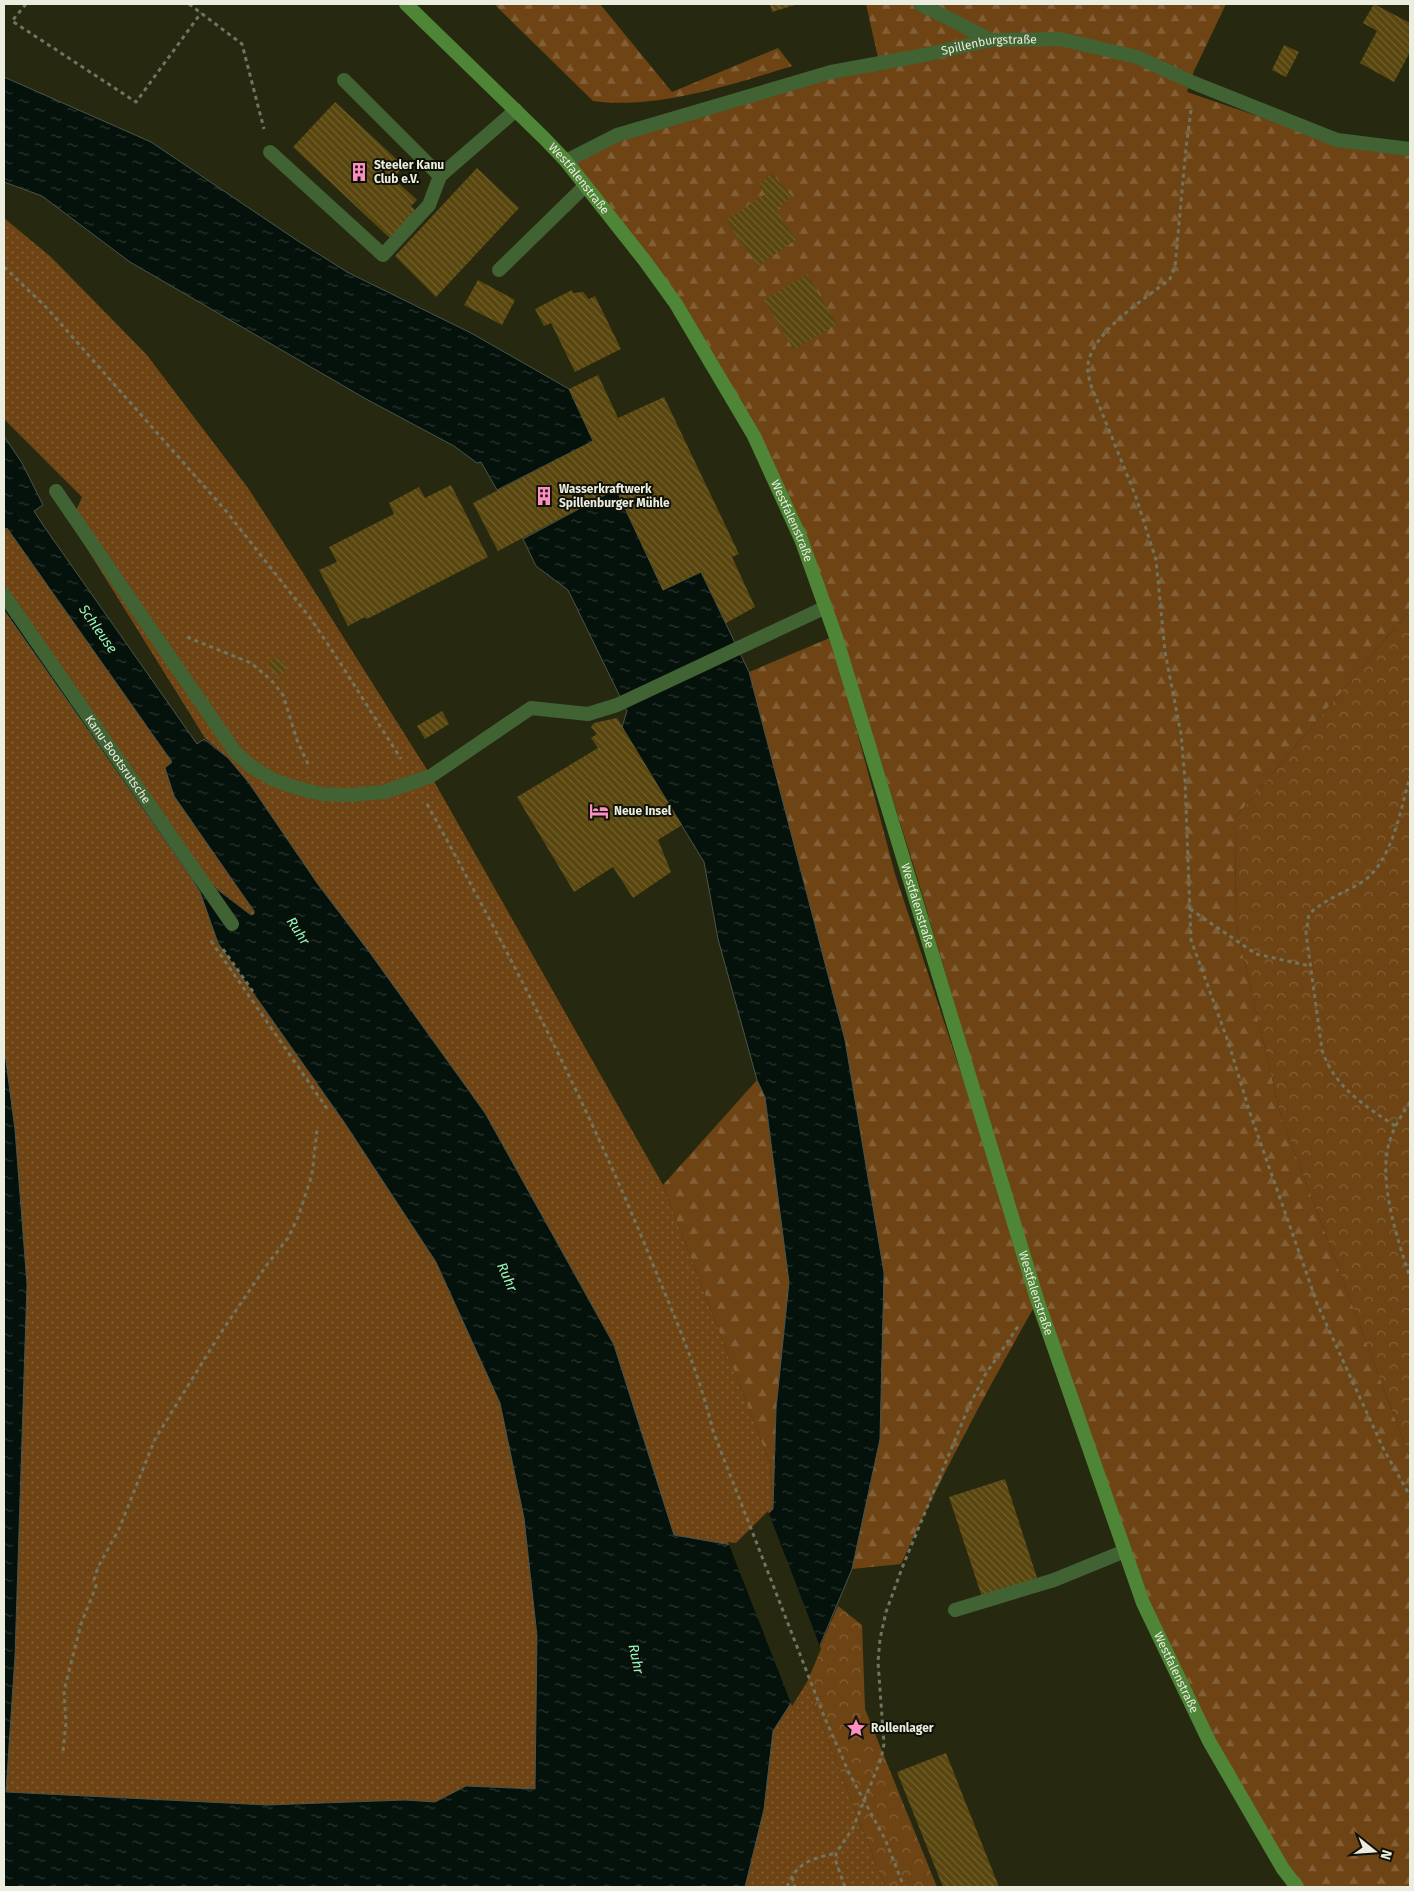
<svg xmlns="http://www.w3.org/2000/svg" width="1414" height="1891" font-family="'Fira Sans',sans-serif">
<defs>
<pattern id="grass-dots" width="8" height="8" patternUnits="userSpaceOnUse" patternTransform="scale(1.25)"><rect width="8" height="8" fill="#6e4415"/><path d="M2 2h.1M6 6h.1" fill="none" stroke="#835f37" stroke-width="1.8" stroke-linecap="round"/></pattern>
<pattern id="forest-firs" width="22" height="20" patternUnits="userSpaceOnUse" patternTransform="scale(1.25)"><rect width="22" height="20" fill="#6e4415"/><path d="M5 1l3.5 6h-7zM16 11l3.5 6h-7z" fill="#835f37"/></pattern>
<pattern id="park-crowns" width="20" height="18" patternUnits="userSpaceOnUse" patternTransform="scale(1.25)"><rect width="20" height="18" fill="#6e4415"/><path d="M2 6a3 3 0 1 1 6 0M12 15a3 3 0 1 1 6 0" fill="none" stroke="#835f37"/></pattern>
<pattern id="water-ripples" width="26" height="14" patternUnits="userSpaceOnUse" patternTransform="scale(1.25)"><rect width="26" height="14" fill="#05120b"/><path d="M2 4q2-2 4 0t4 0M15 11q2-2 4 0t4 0" fill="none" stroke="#2a352e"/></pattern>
<pattern id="building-back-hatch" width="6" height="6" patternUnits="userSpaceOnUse" patternTransform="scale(1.25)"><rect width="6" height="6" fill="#59460e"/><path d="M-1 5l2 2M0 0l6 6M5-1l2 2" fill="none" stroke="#716131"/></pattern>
</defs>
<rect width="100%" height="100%" fill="#262910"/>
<path fill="url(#grass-dots)" d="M4 218 51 257 146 354 248 488 296 562 431 776 663 1185 770 1464 773 1509 737 1546 674 1535 614 1345 485 1113 370 953 317 883 249 783 228 758 205 738 71 523 82 497 4 419Z
M7 528 172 762 254 911V914L251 915 210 883 13 602 4 584V530Z
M4 610 190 876 200 892 218 943 344 1122 436 1262 500 1403 524 1518 537 1636 535 1789 466 1786 435 1802 405 1800 267 1805 6 1792 15 1656 27 1284 15 1130 4 1046Z
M805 1681 885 1887H745L764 1809 773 1731Z"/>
<path fill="url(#forest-firs)" d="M494 4H600L672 92 778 48 792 66C734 84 654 110 593 101Z
M866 4H1226L1194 71 1187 92 1339 144 1410 155V610L1235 818 1236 926 1281 1116 1410 1458V1887H1300L1211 1741 1144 1601 1042 1300 914 867 841 635 803 538 678 302 568 162 618 138 879 62Z
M832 637 895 874 1037 1302C988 1388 942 1474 901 1564L852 1569 880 1439 845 1040 749 672Z
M757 1080 765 1097 789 1282 776 1409 773 1509 770 1464 663 1185Z"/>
<path fill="url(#park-crowns)" d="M1410 610V1458L1281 1116 1236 926 1235 818Z
M838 1606 862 1625 865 1709 937 1887H885L805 1681Z"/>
<path fill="url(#water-ripples)" stroke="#4a544a" d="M4 77 151 142 298 241 347 272 471 333 569 389 593 441 497 490 481 462 477 463 454 446 366 399 130 262 42 196 4 182Z
M4 436 22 463 43 505 34 511 43 525 197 744 204 739 228 758 249 783 317 883 370 953 485 1113 614 1345 674 1535 737 1546 773 1509 776 1409 789 1282 765 1097 757 1080 718 939 704 862 622 727 627 711 568 590 536 566 523 539 616 489 663 590 701 572 749 672 845 1040 884 1273 880 1439 852 1569 805 1681 773 1731 764 1809 745 1887H4V1046L15 1130 27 1284 15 1656 6 1792 267 1805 405 1800 435 1802 466 1786 535 1789 537 1636 524 1518 500 1403 436 1262 344 1122 218 943 200 892 190 876 4 610V584L13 602 210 884 251 915 254 914V911L174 796 165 768 172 762 7 528 4 530Z"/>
<path fill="#262910" d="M768 1511 821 1649 807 1682 792 1706 728 1542 736 1543Z"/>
<path fill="url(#building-back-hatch)" d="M770 4H798L772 12Z
M1374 4 1410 23V52L1394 82 1360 63 1377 31 1363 23Z
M1284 45 1299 52 1286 77 1272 70Z
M335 102 404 166 393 178 417 200 411 206 418 213 393 241 293 147Z
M477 168 519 208 436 297 395 256Z
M771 173 792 196 776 210 796 240 758 266 726 220 765 194 759 185Z
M807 274 837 324 794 350 764 300Z
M478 280 515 300 502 325 464 305Z
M572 290 573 293 583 292 589 299 595 296 621 349 575 372 551 323 544 326 535 309Z
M598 375 618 418 664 397 739 554 732 557 755 607 726 623 701 572 663 590 616 489 498 551 473 503 593 441 569 389Z
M451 485 488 557 367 619 365 617 348 626 319 570 337 562 329 547 394 514 389 503 419 487 425 498Z
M277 656 287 668 277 676 267 664Z
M442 711 449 724 425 739 417 726Z
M617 718 682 825 658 840 671 872 633 898 613 867 574 892 517 797 598 748 591 738 597 734 591 727 594 723Z
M1005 1479 1037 1578 982 1597 949 1497Z
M946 1753 999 1887H943L897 1772Z"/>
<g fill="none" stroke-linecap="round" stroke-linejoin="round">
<path stroke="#71745e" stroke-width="3" stroke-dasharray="4 4" stroke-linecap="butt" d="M26 4 12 21 136 102 201 13
M189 4 242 44 264 129
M1191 110 1186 148 1175 267 1170 279C1145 299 1093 331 1088 364 1087 370 1089 377 1090 383L1136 497 1156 560 1165 652 1181 734 1185 780 1191 940 1228 1041 1250 1113 1318 1306 1383 1448 1410 1496
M4 267 46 307 226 511 311 619 337 658 401 759
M187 637 251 663 271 680 283 695 297 740 308 764
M427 804C507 949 584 1096 647 1250 672 1311 698 1368 713 1431L824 1716 850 1775 885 1839 904 1887
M1190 909 1256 954 1310 966
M211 941 328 1110
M223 949 254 993
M1410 1102C1402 1115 1393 1128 1389 1143 1378 1183 1398 1240 1410 1278
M1395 1126C1364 1105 1334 1087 1322 1050L1306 933 1309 914C1325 899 1344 893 1362 882 1392 863 1401 808 1410 776
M63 1751 66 1723 64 1691 81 1624 96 1586 94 1580 98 1567 119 1529 155 1439 220 1334 266 1266 288 1238 298 1217 312 1175 317 1129
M792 1877 795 1887
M787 1887C797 1862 811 1859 836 1853
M845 1887 836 1862V1853L853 1828 881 1759 884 1744 878 1662 880 1639 886 1612 902 1568 969 1406 985 1375 1019 1325"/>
<g stroke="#416334" stroke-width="14">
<path d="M920 4 991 40"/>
<path d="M344 80 440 176 516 110"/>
<path d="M270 152 383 255 429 205 440 176"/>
<path d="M499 270 585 186"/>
<path d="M56 491 235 752 252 767 274 780 297 788 322 794 350 795 384 792 431 776 531 708 588 714 617 705 826 607"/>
<path id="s1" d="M4 595 232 924"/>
<path d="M955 1610 1054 1580 1125 1551"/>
</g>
<path stroke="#416334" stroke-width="14" id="s2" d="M566 161 617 135 831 72 924 55 991 40 1060 39 1137 57 1194 83 1337 140 1410 149"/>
<path stroke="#4e8537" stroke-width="14" id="s3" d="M406 4 544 138 566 161 645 261 676 304 754 436 801 539 836 637 1037 1299 1143 1603 1209 1741 1283 1869 1297 1887"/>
</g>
<defs>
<g id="building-bare" transform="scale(1.5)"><path d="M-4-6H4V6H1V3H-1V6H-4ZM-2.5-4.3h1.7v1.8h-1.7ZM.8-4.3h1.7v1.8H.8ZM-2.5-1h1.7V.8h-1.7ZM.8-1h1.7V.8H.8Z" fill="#fc8fc2" stroke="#0f1006" stroke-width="2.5" paint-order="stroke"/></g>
<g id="hotel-bare" transform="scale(1.5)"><path d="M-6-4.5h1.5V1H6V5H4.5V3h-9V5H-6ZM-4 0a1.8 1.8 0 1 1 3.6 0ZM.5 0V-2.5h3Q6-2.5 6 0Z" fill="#fc8fc2" stroke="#0f1006" stroke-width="2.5" paint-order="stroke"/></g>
<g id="sight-bare" transform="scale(1.5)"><path d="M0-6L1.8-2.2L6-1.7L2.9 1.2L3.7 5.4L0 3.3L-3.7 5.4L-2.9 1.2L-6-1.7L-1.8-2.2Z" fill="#fc8fc2" stroke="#0f1006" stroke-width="2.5" paint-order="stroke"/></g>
</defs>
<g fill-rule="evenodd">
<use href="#building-bare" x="359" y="172"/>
<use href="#building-bare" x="544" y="496"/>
<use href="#hotel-bare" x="599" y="811"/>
<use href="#sight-bare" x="856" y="1728"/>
</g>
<g text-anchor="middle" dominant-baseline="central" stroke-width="4" stroke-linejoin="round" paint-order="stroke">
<g font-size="12" fill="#ebedde" stroke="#0f1006">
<text stroke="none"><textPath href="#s2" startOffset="441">Spillenburgstraße</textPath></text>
<text stroke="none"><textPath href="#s3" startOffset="246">Westfalenstraße</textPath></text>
<text stroke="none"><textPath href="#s3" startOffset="651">Westfalenstraße</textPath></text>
<text stroke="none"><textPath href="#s1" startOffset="200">Kanu-Bootsrutsche</textPath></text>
<text stroke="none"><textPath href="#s3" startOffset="1056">Westfalenstraße</textPath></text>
<text stroke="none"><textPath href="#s3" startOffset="1461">Westfalenstraße</textPath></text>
<text stroke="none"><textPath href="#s3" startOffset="1866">Westfalenstraße</textPath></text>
</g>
<g font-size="12" font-weight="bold" fill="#ebedde" stroke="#0f1006" text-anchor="start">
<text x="374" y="165">Steeler Kanu<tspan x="374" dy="14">Club e.V.</tspan></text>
<text x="559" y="489">Wasserkraftwerk<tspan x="559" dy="14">Spillenburger Mühle</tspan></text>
<text x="614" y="811">Neue Insel</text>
<text x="871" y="1728">Rollenlager</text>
</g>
<g font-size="14" font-style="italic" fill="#90fac7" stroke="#0f1006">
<text transform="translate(98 629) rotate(55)">Schleuse</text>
<text transform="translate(298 931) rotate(57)">Ruhr</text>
<text transform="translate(507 1277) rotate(66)">Ruhr</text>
<text transform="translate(636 1659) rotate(78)">Ruhr</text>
</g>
</g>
<rect width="1414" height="1891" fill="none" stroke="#ebedde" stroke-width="10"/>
<g transform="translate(1374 1851) rotate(107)" stroke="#0f1006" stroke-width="4" paint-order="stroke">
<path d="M0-4L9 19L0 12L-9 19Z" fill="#ebedde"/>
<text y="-8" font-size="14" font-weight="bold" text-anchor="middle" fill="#ebedde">N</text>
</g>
</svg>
